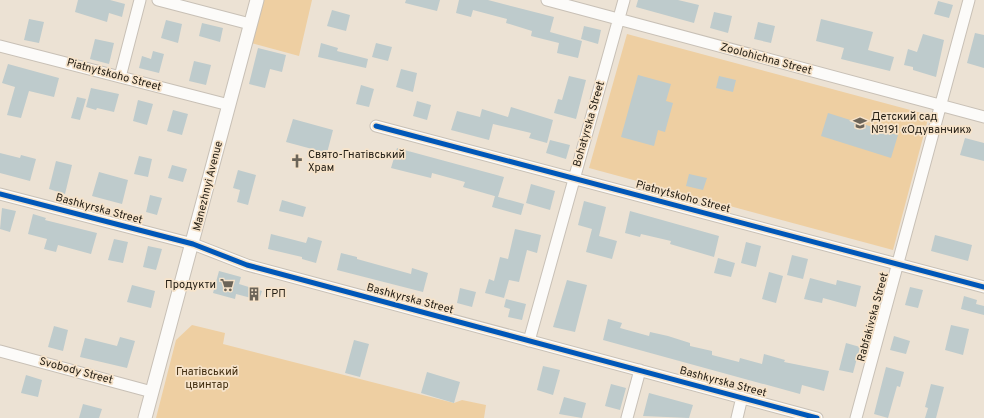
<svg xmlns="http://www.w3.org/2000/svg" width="984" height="418" font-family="Overpass,sans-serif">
<rect width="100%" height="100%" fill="#ece2d4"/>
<path fill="#eecfa2" d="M262 0H312L299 56 251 43Z
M627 34 929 115 893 250 589 168Z
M192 325 225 333 223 344 454 403 462 400 486 405 484 418H156L176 340Z"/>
<path fill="#becbcc" d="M78 0H110L125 4 122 17 109 13 107 22 75 12Z
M406 0H440L437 11 405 3Z
M459 0H488L554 17 550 32 582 41 578 58 557 53 559 43 531 36 532 31 506 23 507 19 473 10 471 17 456 13Z
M638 0H678L699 5 694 23 636 7Z
M938 1 953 5 949 18 934 14Z
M332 10 350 15 346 31 327 26Z
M714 12 732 16 728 33 710 28Z
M29 19 44 22 39 43 24 40Z
M821 19 873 32 868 50 894 57 890 71 841 59 844 48 816 41Z
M166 20 182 24 178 43 161 38Z
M758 22 775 26 771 43 754 39Z
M202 23 223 28 220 42 199 36Z
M584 26 601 30 598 44 581 39Z
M975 33 984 35V68L967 63Z
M923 34 944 40 936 77 913 70V67L904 65 908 49 917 52Z
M95 39 114 43 109 64 90 59Z
M321 43 338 48 337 51 368 59 366 68 318 57Z
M376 43 392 47 388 61 372 57Z
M258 48 286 55 282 72 270 69 265 88 249 84Z
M153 51 164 54 159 73 139 68 142 56 151 59Z
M194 61 211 65 206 85 189 81Z
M8 64 59 78 54 97 29 91 21 118 7 115 15 87 2 83Z
M401 69 417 73 413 92 396 87Z
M638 75 671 84 666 101 673 103 665 132 658 130 654 146 621 137Z
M569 76 586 80 576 119 554 113 558 99 562 100Z
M719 76 736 80 733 92 716 88Z
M361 85 374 89 369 107 356 104Z
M91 88 119 94 114 112 97 108 96 110 86 107Z
M77 97 86 99 80 120 71 118Z
M138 100 153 104 147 125 133 121Z
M417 101 431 105 427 120 413 116Z
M511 107 553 120 547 143 529 138 531 133 493 124 489 140 451 130 457 111 480 117 482 109 508 117Z
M173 110 188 114 182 135 167 131Z
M828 113 898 135 891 158 821 136Z
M293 119 333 130 327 153 286 142Z
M965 138 984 143V161L960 155Z
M550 140 570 145 566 159 546 153Z
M397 148 504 177 498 197 463 187 465 182 432 173 431 178 391 168Z
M0 153 20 158 21 155 36 159 30 181 0 173Z
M139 156 152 159 148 177 134 174Z
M56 161 72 165 65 194 49 189Z
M172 165 187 169 183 182 168 178Z
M238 170 256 175 248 205 237 202 240 190 233 188Z
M99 172 128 180 122 204 92 196Z
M689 174 707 178 703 190 686 186Z
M531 184 555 191 550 210 526 203Z
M150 195 162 198 157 215 146 212Z
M495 196 524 204 521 215 492 207Z
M282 200 306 207 303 217 279 211Z
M584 201 606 207 599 236 617 241 612 259 586 252 592 229 578 225Z
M2 208 16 211 10 232 0 229Z
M630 211 719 236 714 257 670 244 671 241 641 234 640 237 625 233Z
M33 214 46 218 45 220 97 233 91 254 58 245 56 252 44 249 47 239 28 234Z
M515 229 541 235 537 253 527 250 519 282 509 280 504 298 485 293 489 279 494 281 500 257 508 259Z
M271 234 306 243 308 237 322 241 316 263 302 259V257L268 249Z
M935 235 972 245 968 261 931 251Z
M114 239 128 242 123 263 108 260Z
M746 242 761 246 756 267 741 263Z
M148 246 162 249 156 270 143 267Z
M341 253 357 257V259L411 274 412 268 428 273 423 292 337 270Z
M792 255 808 259 803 279 787 275Z
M718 258 735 263 731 277 714 273Z
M219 271 241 277 239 284 262 291 259 300 236 294 235 299 213 293Z
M769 272 783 276 776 303 762 299Z
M810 278 836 285 837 280 861 286 856 307 823 298 822 303 804 299Z
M567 280 587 285 575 332 553 327Z
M132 285 155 291 151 308 127 302Z
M910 287 923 290 918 308 905 305Z
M460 288 476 292 472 307 457 303Z
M964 296 977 300 976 304 984 306V315L961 309Z
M506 299 526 304 522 320 508 317 510 309 504 307Z
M608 319 622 323 620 328 649 336 650 332 668 336 690 343V346L712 351V355L739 362 740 358 762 364 764 354 785 360 784 362 829 371 824 391 802 385 800 394 603 340Z
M951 325 969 329 963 355 945 350Z
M54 326 68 330 63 351 48 347Z
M894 336 910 341 906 354 890 350Z
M120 337 135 341 127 368 80 357 85 338 117 346Z
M354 340 369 344 360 377 345 373Z
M846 343 860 347 853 373 839 370Z
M543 366 560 370 553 395 537 390Z
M886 367 904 372 900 387 897 386 888 418 874 414Z
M427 372 460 382 454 403 421 393Z
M26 375 42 380 38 397 21 393Z
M611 384 626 388 620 410 605 406Z
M931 384 944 387 936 418H925L928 408 925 407Z
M649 393 693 405 689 418 643 416Z
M564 397 586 403 582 418 559 414Z
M83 404 102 409 99 418H79Z"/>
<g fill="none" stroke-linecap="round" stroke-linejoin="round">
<g stroke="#c8c0b6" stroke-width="13">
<path id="minor" d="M158 0 250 24
M547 0 984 117
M0 46 229 105
M120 77 140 0
M376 126 984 287
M0 194 193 244 247 265 817 418
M529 341 624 0
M0 351 152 392
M627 418 640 370
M737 418 742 397
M856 418 969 0"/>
</g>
<g stroke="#c8c0b6" stroke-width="15">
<path id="tertiary" d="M145 418 257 0"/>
</g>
<use href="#minor" stroke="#fcfbf9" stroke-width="11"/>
<use href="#tertiary" stroke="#fcfbf9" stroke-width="13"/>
<g stroke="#f6e3ca" stroke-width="8">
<path id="cycleway" d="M376 126 984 287
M0 194 193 244 247 265 817 418"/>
</g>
<use href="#cycleway" stroke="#0057b8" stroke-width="5"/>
</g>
<defs>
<g id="school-bare" transform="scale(1.08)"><path d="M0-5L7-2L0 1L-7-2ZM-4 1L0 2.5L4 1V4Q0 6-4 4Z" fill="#6b6458" stroke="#f6e3ca" stroke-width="2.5" paint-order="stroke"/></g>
<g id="church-bare" transform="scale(1.08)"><path d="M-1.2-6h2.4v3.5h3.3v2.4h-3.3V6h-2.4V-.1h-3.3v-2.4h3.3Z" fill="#6b6458" stroke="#f6e3ca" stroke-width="2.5" paint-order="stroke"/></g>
<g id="supermarket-bare" transform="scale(1.08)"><path d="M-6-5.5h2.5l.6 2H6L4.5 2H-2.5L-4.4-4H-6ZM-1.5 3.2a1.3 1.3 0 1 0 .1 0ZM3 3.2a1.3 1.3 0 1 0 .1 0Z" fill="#6b6458" stroke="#f6e3ca" stroke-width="2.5" paint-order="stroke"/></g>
<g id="building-bare" transform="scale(1.08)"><path d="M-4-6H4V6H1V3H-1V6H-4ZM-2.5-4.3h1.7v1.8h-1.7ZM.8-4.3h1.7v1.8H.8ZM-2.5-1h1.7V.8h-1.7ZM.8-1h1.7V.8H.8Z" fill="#6b6458" stroke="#f6e3ca" stroke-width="2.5" paint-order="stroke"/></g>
</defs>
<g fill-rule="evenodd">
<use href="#school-bare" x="860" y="123"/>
<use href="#church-bare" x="297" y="161"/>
<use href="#supermarket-bare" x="227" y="285"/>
<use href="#building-bare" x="254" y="294"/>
</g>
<g text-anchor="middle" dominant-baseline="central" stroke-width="3.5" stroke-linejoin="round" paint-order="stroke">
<g font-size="11" fill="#262016" stroke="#f6e3ca">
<text transform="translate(766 59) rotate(15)">Zoolohichna Street</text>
<text transform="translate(114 75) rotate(15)">Piatnytskoho Street</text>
<text transform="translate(589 124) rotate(-74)">Bohatyrska Street</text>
<text transform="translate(208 186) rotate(-76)">Manezhnyi Avenue</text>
<text transform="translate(683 197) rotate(15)">Piatnytskoho Street</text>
<text transform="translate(99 209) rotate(15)">Bashkyrska Street</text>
<text transform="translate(410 299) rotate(15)">Bashkyrska Street</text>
<text transform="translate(873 317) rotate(-75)">Rabfakivska Street</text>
<text transform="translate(76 371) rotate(15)">Svobody Street</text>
<text transform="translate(723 382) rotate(15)">Bashkyrska Street</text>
</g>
<g font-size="11" fill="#262016" stroke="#f6e3ca" text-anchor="start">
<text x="871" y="117">Детский сад<tspan x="871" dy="13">№191 «Одуванчик»</tspan></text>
<text x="308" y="155">Свято-Гнатівський<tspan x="308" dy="13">Храм</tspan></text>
<text x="216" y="285" text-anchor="end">Продукти</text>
<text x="265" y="294">ГРП</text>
</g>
<g font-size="11" fill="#412d0f" stroke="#f6e3ca">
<text x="207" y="372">Гнатівський<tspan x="207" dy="13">цвинтар</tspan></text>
</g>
</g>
</svg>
